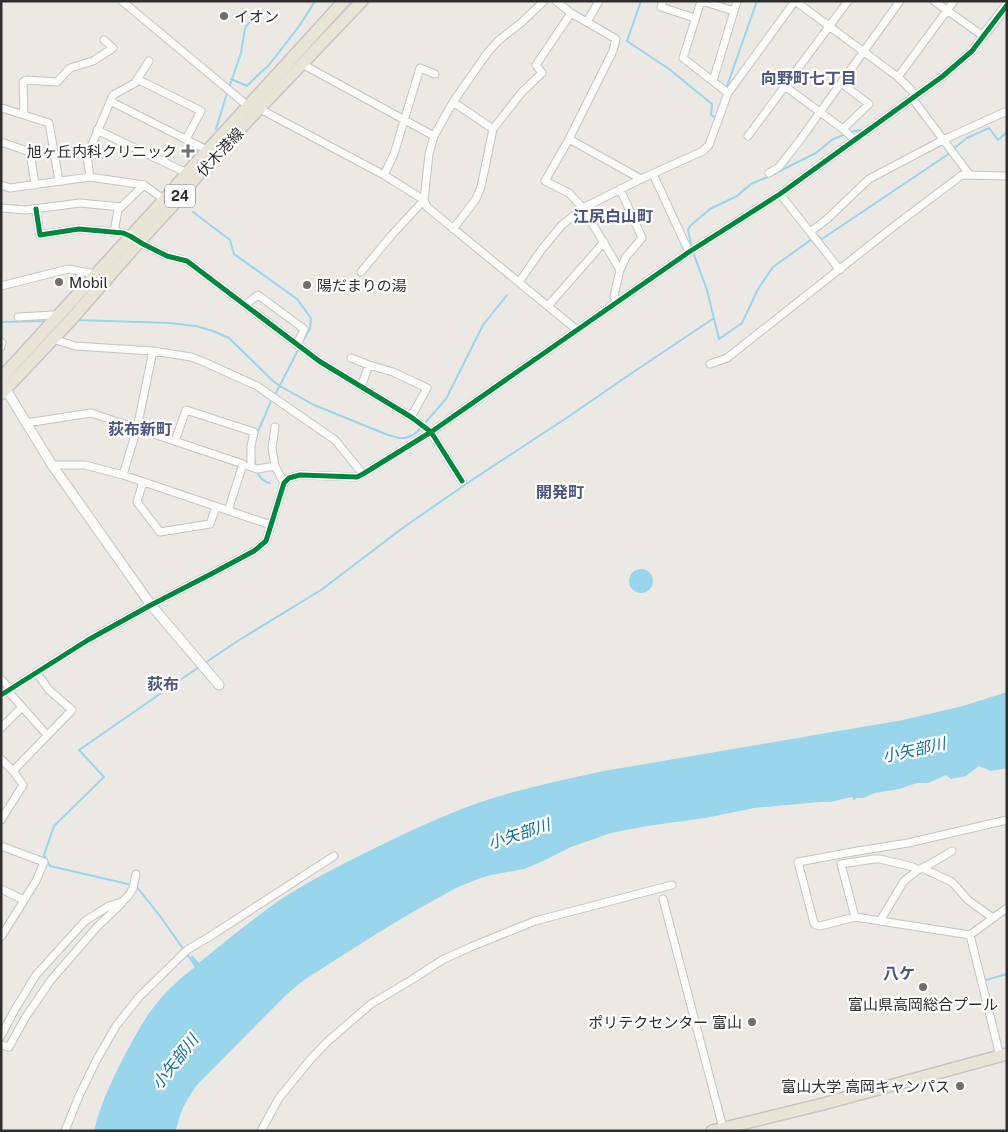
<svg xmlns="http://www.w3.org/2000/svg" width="1008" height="1132" font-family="'Public Sans','Noto Sans JP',sans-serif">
<rect width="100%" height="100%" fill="#ece8e4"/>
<path fill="#99d6ec" d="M629 581a12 12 0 1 1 24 0a12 12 0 1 1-24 0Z
M1007 692V768L991 771 979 766 966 776 951 779 946 775 928 783H917L899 789 875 793 863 798H856L855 800H854L852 797 830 802H820L754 808 705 818 647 826 611 833 571 847 543 861 524 869 491 875 478 879 456 888 411 913 373 936 304 980 286 995 197 1085C190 1095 184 1104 180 1115 178 1122 178 1126 175 1131H94C101 1101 114 1076 128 1049 137 1033 145 1017 157 1003 168 989 182 977 196 966L190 958 193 956 199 963C223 943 248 923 274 904 303 884 335 868 367 852 408 832 449 812 493 798 529 787 567 779 604 771L903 720 963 706Z"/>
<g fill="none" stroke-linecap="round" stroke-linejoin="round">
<path stroke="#99d6ec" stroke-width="2" d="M641 1 627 41 669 69 712 104 711 115 716 118
M231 79 247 86 257 76 269 65 300 25 315 1
M229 88 241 53 245 28 257 12
M726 89 757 1
M216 129 227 93
M850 132 860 130
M953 149 967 138 989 128 998 140 1007 132
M774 174 816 153 833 139 846 134
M193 212 230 240 234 254 297 299 311 318 310 329 302 342
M816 236 817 235 822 239 950 153
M692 248 688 230 690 226 710 209 737 196 751 184 770 176
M693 252 707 290 719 339 742 323 758 289 773 267 812 239
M76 320 170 323 196 326 213 331 229 338 273 381 280 386 314 405 388 435 399 438H405L413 435 417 432 446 399 483 325 507 295
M1 322 47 321
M275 395 299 348
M256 438 259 429 272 399
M254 455 255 466
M256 470C259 477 263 482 270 483
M205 663 236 642 321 590 404 527 472 480 568 417 626 377 714 318
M132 885 50 866 44 855 54 826 104 777 79 750 199 667
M136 886 160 916 184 950
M187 954 196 967
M986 980 1007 974"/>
<g stroke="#c5c4c5" stroke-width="9">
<path id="minor" d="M122 1 248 106 260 109 384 175 424 200
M544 1 522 22 499 40 488 52 453 102 434 136 429 154 424 200 427 207 577 330
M556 1 571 13 616 39 613 51 569 139 545 181 569 193 583 208 620 270 614 296 617 302
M663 1 661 7 695 18
M701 1 683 58 728 93
M702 1 734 11 737 1
M795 1 898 77 916 95
M587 22 599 1
M302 64 434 136
M898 77 954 1
M137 79 201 111 186 139
M713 81 734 11
M841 83 869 104 843 129
M786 87 843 129 855 140
M912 98 969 174
M110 101 207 150
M453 102 493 129
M2 108 49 123 59 181
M24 115 23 82 26 80 57 82 70 68 93 61 113 48 104 40
M97 130 187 173
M748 136 848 1
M569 139 641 179
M1 142 30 152 35 185
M769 173 779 167 800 140 900 1
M653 174 689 252
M384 175 394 154 420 68 435 74
M90 177 87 156 113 95 135 83 149 61
M1 185 10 188 90 177 144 185 166 201
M620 189 642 238 626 257 620 270
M780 194 840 270
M1 208 26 210 80 203 121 207
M36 209 40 235 79 229 123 233 130 236 143 244 167 256 187 261 319 361 411 417 431 432 462 481
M453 229 476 199 481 187 493 129 522 92 542 73 536 65 571 13
M114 232 118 210 144 185
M810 232 826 220 869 179 943 140 1007 111
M361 272 390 237 424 200
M519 282 542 249 562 225 583 208 641 179 703 151 709 145 728 93 795 1
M1 286 68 269 96 274
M245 305 258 295 304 329 297 345
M548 306 604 242
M18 317 53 315H58
M53 339 75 346 153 351 191 357 204 362 257 386 335 440 363 474
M1 342 2 343 1 347
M351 358 369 365
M710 364 727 358 893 227 962 175 1007 176
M361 387 369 365 393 372 427 388 411 417
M26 423 91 413 243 464 228 511
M275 427 272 448 275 466 284 483
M175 441 186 410 254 432 251 446V467
M52 465H85L123 475 271 525
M248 466 257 469 275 466
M123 475 137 428 153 351
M143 482 137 502 160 532 210 524 216 507
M1 679 10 689
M8 691 47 735
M1 695 88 640 151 605 213 573 254 551 266 541 284 483 289 478 300 475 357 477 363 474 431 432 689 252 780 194 943 76 972 51 983 36 934 1
M1 728 22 707
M1 759 13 771 72 710 49 690 36 672
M1 820 23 785 13 771
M1007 820 908 843 858 851 798 862 814 923 816 925 820 926 855 917 970 935 1007 908
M1 846 44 862 36 881 1 937
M922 868 952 882 968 900 993 918
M1 889 24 900
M663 899 723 1128
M855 917 841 864 874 859H880L913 867 918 870
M880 921 904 881 918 870 932 863 952 851
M970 935 1000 1056
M1 1036 14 1011 36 975 85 921 109 906 122 902 129 895 133 888 136 874
M1 1045 9 1047 25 1018 51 980 97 927 122 903
M65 1131 79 1096 96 1061 116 1026 139 997 187 950 209 937 334 856
M261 1131 279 1098 310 1060 327 1042 371 1004 413 979 442 960 473 946 535 921 672 885"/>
</g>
<g stroke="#c5c4c5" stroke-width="11">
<path id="tertiary" d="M983 36 1007 5
M1 385 8 393 52 465 151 605 219 685"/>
</g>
<g stroke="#c6c5c4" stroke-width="14">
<path id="primary" d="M1 378 164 200 187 173 344 1
M1 394 71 320 139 242 172 206 214 156 362 1
M712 1131 823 1104 1007 1054"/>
</g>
<use href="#minor" stroke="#fcfcfb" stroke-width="7"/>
<use href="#tertiary" stroke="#fcfcfb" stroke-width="9"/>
<use href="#primary" stroke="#e8e4d6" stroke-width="11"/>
<path stroke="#dfdfe1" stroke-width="1" d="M1 388 255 108 355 1"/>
<g stroke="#fff" stroke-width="8">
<path id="cycleway" d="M36 209 40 235 79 229 123 233 130 236 143 244 167 256 187 261 319 361 411 417 431 432 462 481
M1 695 88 640 151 605 213 573 254 551 266 541 284 483 289 478 300 475 357 477 363 474 431 432 689 252 780 194 943 76 972 51 1007 5"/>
</g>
<use href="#cycleway" stroke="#00873e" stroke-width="5"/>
</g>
<g fill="#706f6e" stroke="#fff" stroke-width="2">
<circle cx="224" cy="16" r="5"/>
<path d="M185.5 143.5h5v5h5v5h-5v5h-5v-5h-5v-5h5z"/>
<circle cx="59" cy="282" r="5"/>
<circle cx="307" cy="285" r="5"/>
<circle cx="923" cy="987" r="5"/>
<circle cx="752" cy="1022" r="5"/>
<circle cx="960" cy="1086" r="5"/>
</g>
<g text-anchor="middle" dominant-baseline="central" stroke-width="4.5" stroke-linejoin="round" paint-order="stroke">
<rect fill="#fff" stroke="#6d6d6d" stroke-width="1" x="165" y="184.5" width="30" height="23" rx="4"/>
<g font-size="14" font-weight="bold" fill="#2e2e2e">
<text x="180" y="196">24</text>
</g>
<g font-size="15" fill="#2e2e2e" stroke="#fff" text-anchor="start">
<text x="234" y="16">イオン</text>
<text x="177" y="151" text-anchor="end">旭ヶ丘内科クリニック</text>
<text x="69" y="282">Mobil</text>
<text x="317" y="285">陽だまりの湯</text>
<text x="923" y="1004" text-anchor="middle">富山県高岡総合プール</text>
<text x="742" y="1022" text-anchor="end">ポリテクセンター 富山</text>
<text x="950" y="1086" text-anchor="end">富山大学 高岡キャンパス</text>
</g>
<g font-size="15" fill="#2e2e2e" stroke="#fff">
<text transform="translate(220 152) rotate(-47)">伏木港線</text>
</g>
<g font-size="16" font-weight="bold" fill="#4d5680" stroke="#fff">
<text x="809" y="78">向野町七丁目</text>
<text x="613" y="216">江尻白山町</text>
<text x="140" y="429">荻布新町</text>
<text x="560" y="492">開発町</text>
<text x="163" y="684">荻布</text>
<text x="899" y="973">八ケ</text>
</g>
<g font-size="16" font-style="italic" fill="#0d6fa3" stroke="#fff">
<text transform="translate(914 750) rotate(-12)">小矢部川</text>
<text transform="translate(519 834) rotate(-18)">小矢部川</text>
<text transform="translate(175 1062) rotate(-52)">小矢部川</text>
</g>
</g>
<rect width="1008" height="1132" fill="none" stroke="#2e2e2e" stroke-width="5"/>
</svg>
